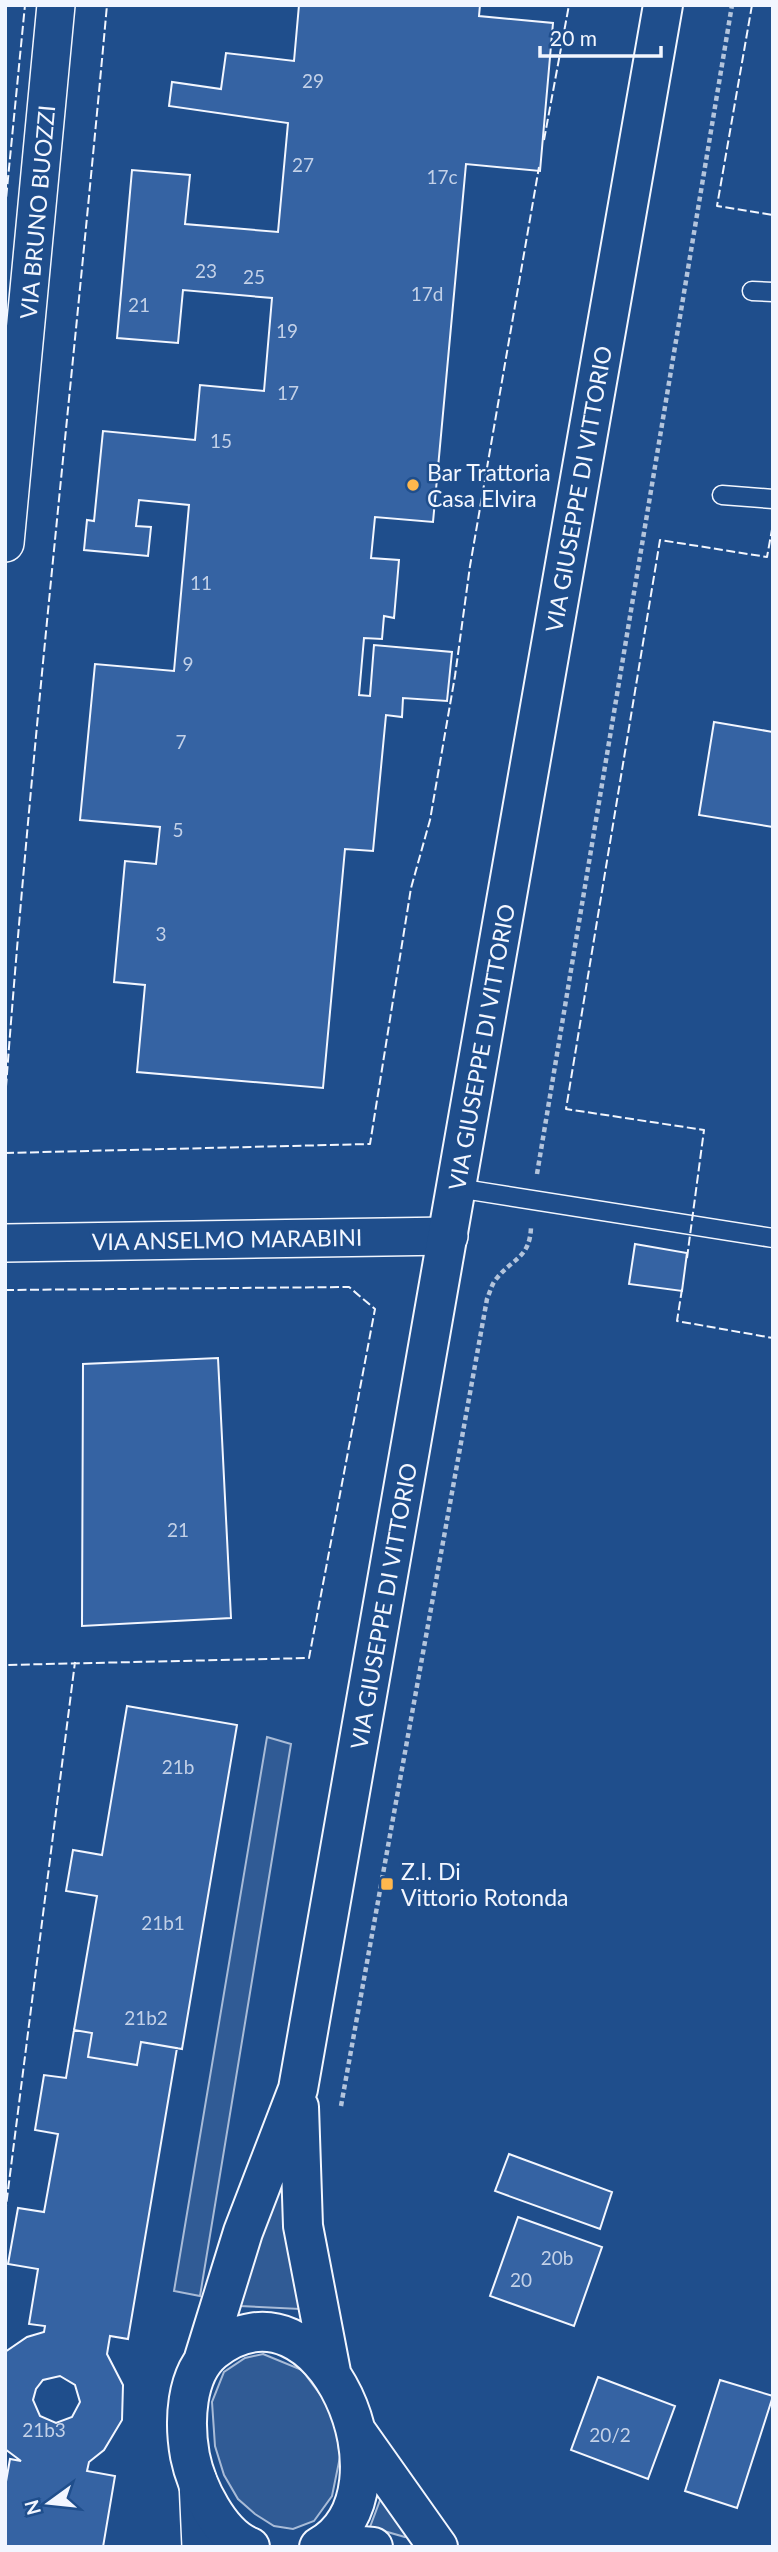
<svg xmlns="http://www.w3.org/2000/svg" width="778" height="2552" font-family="Lato,sans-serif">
<rect width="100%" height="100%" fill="#1f4e8c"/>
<path fill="#305b95" stroke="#a8bbd7" stroke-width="2" d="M267 1737 291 1744 200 2296 174 2291Z
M282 2171 300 2309 240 2306Z
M263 2354 302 2370 334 2413 340 2457 332 2496 314 2521 293 2529 274 2526 255 2514 238 2499 224 2475 215 2446 212 2402 224 2372 245 2358Z
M382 2495 412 2529 405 2537 370 2527Z"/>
<path fill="#3563a3" stroke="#f2f6ff" stroke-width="2" fill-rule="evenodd" d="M299 5H480L479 16 553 23 540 171 466 164 433 522 375 517 371 558 399 560 394 618 384 616 382 639 364 638 359 695 370 696 374 645 452 652 447 701 403 698 402 717 386 715 373 851 345 849 323 1088 137 1072 145 985 114 982 125 861 156 864 160 827 80 820 95 664 174 671 189 505 139 500 136 526 151 527 148 556 84 550 87 520 94 521 103 431 195 440 200 385 264 391 272 298 183 290 178 343 117 338 132 170 190 175 185 224 278 232 288 123 169 106 172 82 221 89 226 53 294 61Z
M714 722 773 732V827L699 815Z
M635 1244 687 1253 682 1291 629 1284Z
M218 1358 231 1618 82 1626 83 1364Z
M127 1706 237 1725 182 2049 141 2042 137 2065 88 2057 92 2033 74 2030 97 1896 66 1891 73 1850 102 1855Z
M74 2030 92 2033 88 2057 137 2065 141 2042 177 2048 128 2339 110 2336 107 2354 123 2385 122 2420 104 2450 89 2462 87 2471 115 2476 103 2547H5V2487L10 2459 21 2461 5 2449V2352L27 2337 44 2332 45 2326 29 2324 38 2269 8 2264 18 2208 44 2212 58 2134 35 2130 44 2075 66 2078ZM60 2376 75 2385 80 2402 72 2417 56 2423 40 2416 33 2400 36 2389 43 2380Z
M509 2154 612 2192 600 2229 495 2191Z
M518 2217 602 2247 574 2326 490 2296Z
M598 2377 675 2406 648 2479 571 2450Z
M720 2380 773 2396 737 2508 685 2491Z"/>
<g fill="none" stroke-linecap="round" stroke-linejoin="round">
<g stroke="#f2f6ff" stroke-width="21">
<path id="service" d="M752 291 773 292
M722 495 773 499
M457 1188 773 1238"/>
</g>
<g stroke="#f2f6ff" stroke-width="40">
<path id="minor" d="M5 543 56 5
M5 1243 449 1236
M198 2481 201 2547"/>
</g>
<g stroke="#f2f6ff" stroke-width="42">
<path id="tertiary" d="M299 2107 303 2226 331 2372
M204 2358 243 2232 298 2089 663 5
M356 2431 438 2547
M327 2543 373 2547
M250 2547C219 2535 196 2486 190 2456 184 2423 185 2374 213 2351 322 2265 417 2493 319 2547"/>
</g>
<path stroke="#b3c4dc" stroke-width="4.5" stroke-dasharray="5 3.5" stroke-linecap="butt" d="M537 1174 732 5
M341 2106 487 1299C490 1292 492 1283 497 1278 513 1258 530 1258 531 1227"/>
<use href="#service" stroke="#1f4e8c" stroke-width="18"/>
<use href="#minor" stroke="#1f4e8c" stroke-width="37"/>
<use href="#tertiary" stroke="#1f4e8c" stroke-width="38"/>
<path stroke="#f2f6ff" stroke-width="2" stroke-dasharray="9 3.5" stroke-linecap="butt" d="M752 5 717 206 773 215
M544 140 569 5
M5 209 25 5
M5 1100C32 735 74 370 107 5
M5 1153 370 1144 411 888 430 820 455 676 470 566 539 167
M687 1258 704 1130 566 1109 660 540 767 557 773 524
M682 1289 677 1321 773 1338
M5 1290 349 1287 375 1309 309 1658 5 1665
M5 2214 75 1662"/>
</g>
<g fill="#ffb74d" stroke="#1f4e8c" stroke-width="2.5">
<circle cx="413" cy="485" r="7"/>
<rect x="380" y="1877" width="14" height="14" rx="3.5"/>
</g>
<g text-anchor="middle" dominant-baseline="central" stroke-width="5" stroke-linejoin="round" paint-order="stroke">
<g font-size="19" fill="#c3d1e8">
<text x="313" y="80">29</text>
<text x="303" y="164">27</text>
<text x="442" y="176">17c</text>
<text x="206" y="270">23</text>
<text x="254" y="276">25</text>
<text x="427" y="293">17d</text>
<text x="139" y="304">21</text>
<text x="287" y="330">19</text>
<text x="288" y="392">17</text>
<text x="221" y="440">15</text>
<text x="201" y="582">11</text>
<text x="188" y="663">9</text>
<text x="181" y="741">7</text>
<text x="178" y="829">5</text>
<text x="161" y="933">3</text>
<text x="178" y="1529">21</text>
<text x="178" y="1766">21b</text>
<text x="163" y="1922">21b1</text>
<text x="146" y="2017">21b2</text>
<text x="557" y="2257">20b</text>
<text x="521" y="2279">20</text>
<text x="44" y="2429">21b3</text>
<text x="610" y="2434">20/2</text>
</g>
<g font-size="23" fill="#f2f6ff" stroke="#1f4e8c">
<text transform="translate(37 212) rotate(-85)">VIA BRUNO BUOZZI</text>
<text transform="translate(578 489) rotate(-80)">VIA GIUSEPPE DI VITTORIO</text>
<text transform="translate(481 1047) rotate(-80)">VIA GIUSEPPE DI VITTORIO</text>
<text transform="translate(227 1239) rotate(-1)">VIA ANSELMO MARABINI</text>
<text transform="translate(383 1606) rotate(-80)">VIA GIUSEPPE DI VITTORIO</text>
</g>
<g font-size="23" fill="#f2f6ff" stroke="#1f4e8c" text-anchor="start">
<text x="427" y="472">Bar Trattoria<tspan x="427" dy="26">Casa Elvira</tspan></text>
<text x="401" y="1871">Z.I. Di<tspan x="401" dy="26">Vittorio Rotonda</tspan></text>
</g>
</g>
<rect width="778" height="2552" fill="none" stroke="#f2f6ff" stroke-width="14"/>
<g transform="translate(49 2503) rotate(255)" stroke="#1f4e8c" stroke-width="5" paint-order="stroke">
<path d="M0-5L12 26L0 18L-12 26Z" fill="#f2f6ff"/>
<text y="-10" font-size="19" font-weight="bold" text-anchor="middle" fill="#f2f6ff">N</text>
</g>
<path d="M540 46v10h121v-10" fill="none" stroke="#f2f6ff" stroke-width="3.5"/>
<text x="550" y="46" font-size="21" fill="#f2f6ff" stroke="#1f4e8c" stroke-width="5" paint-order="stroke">20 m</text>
</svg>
